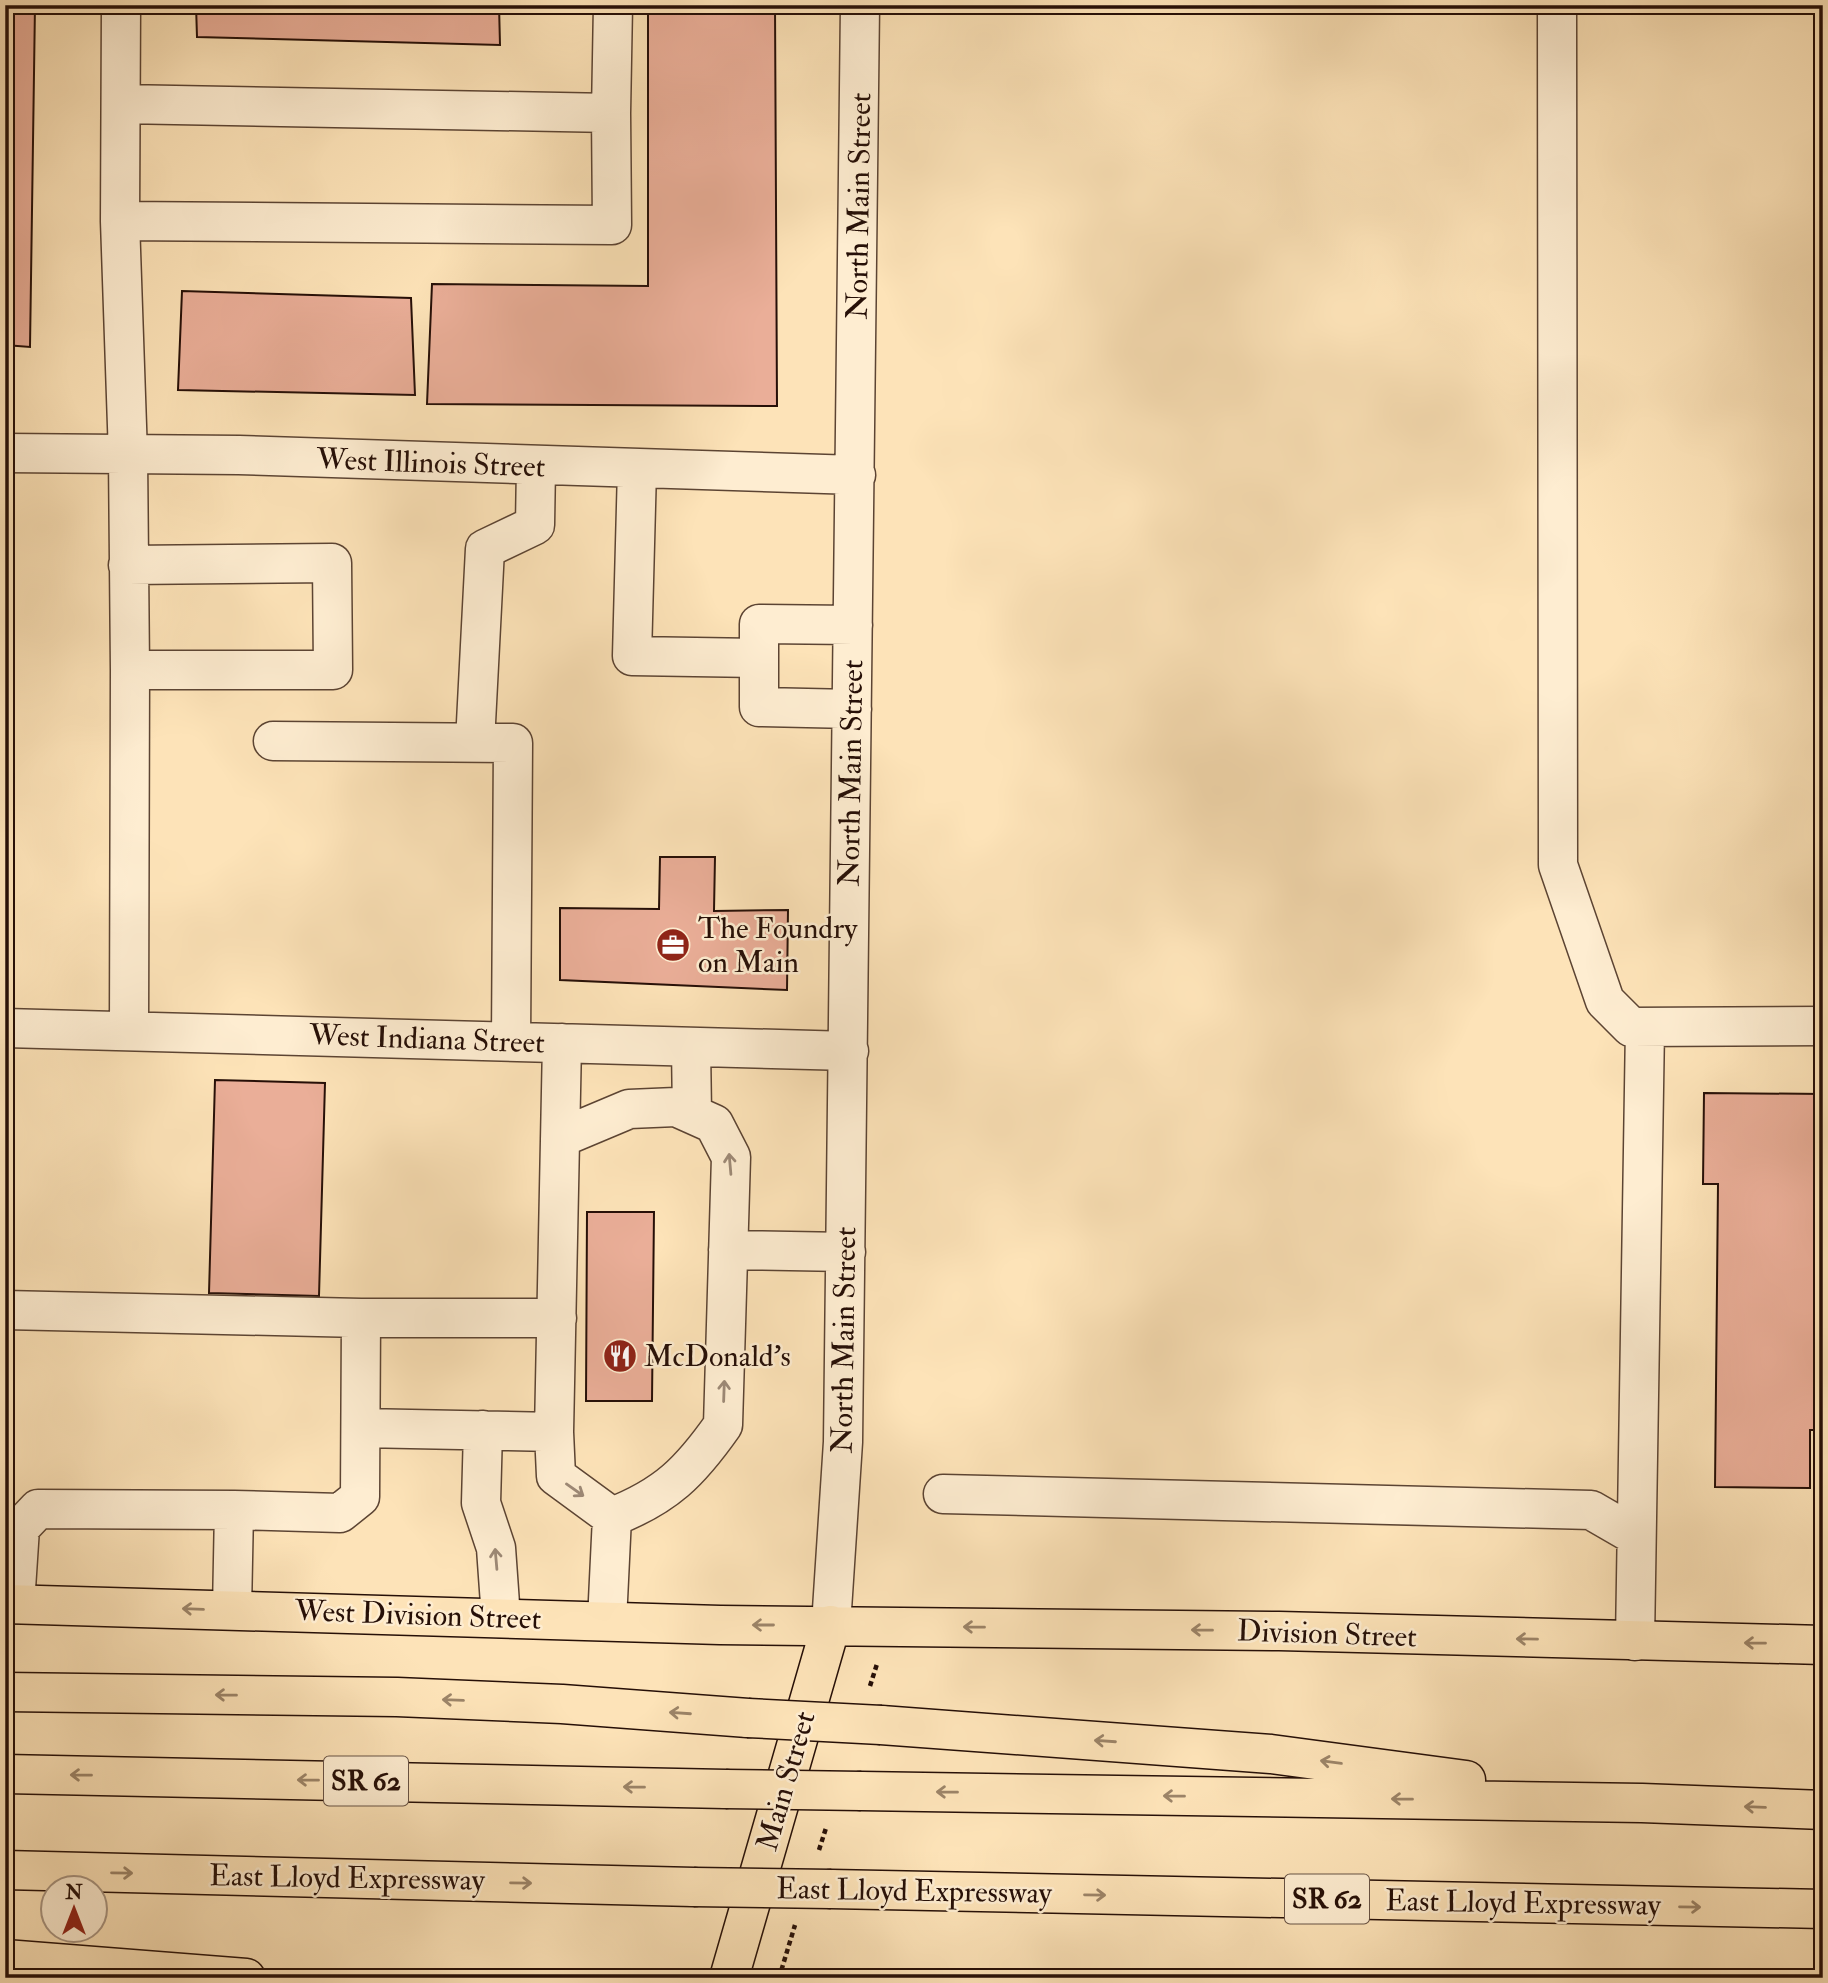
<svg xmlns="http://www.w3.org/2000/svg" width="1828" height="1983" font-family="'IM FELL Double Pica',serif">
<rect width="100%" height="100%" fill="#fde3b8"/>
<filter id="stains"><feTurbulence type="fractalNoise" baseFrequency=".00286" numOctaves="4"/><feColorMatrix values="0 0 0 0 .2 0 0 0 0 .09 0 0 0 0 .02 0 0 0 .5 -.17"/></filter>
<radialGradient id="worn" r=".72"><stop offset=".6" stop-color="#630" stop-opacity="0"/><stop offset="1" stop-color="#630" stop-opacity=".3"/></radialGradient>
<path fill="#eaae98" stroke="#260f07" stroke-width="2" d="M5 5H35L30 347 5 345Z
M196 5H499L500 45 197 37Z
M648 5H775L777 406 427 404 432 284 648 286Z
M182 291 411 298 415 395 178 390Z
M660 857H715L714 911 788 910 787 990 560 980V908L659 909Z
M215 1080 325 1083 319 1296 209 1293Z
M1704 1093 1823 1094V1430H1810V1488L1715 1487 1718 1184H1703Z
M587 1212H654L652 1401H586Z"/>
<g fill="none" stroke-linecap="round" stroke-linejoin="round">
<g stroke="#5c4433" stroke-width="41">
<path id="minor" d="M121 5 120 221 128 455 130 670 129 1031
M1557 5 1558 865 1605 1001 1631 1027 1823 1026
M121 104 611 113 613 5
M120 221 612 225 611 113
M5 453 239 455 856 475
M637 469 632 656 758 658
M128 565 332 563 333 670H130
M852 709 759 707V624L853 625
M273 741 513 743 511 1041
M475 742 485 549 535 525 536 466
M5 1028 849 1051
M691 1047 692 1114
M560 1138 629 1109 676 1107 714 1124 731 1157 723 1425C690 1472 666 1496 612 1517L556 1476 554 1432 562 1043
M728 1250 846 1252
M5 1310 361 1318H557
M361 1428 554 1432
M483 1430 481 1503 496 1548 501 1618
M943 1494 1591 1510 1636 1536
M234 1510 340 1513 360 1497 361 1318
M15 1604 20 1528 38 1509 234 1510 232 1610
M607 1621 612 1517
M831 1625 843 1442 860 5
M1635 1641 1645 1027"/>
</g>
<g stroke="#260f07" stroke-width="41">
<path id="major" d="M5 1604 720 1625 1279 1631 1823 1645
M729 1978 831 1625"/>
</g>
<g stroke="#260f07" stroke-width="41">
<path id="highway" d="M5 1692 397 1697 562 1704 748 1718
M881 1725 1271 1754 1466 1780
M5 1774 726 1789
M861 1791 1642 1803 1823 1810
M5 1870 694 1887
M831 1889 1823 1909
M5 1959 246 1978"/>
</g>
<path stroke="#260f07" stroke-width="4.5" stroke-dasharray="5 3.5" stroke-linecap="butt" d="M870 1686 877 1664
M819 1850 826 1828
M779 1978 795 1925"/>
<use href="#minor" stroke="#feedd1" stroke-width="38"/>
<use href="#major" stroke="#fde3b8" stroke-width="38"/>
<use href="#highway" stroke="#fde3b8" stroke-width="38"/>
<g stroke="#260f07" stroke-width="41" stroke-linecap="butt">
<path id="highway-bridge" d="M748 1718 881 1725
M726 1789 861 1791
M694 1887 831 1889"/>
</g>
<use href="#highway-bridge" stroke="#fde3b8" stroke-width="38"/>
</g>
<defs><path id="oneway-shaft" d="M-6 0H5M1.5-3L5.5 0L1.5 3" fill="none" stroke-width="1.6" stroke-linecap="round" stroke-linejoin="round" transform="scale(1.75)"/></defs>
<g stroke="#9d8976">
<use href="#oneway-shaft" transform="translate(730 1164) rotate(-95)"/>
<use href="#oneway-shaft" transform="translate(724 1391) rotate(-88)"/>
<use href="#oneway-shaft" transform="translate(575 1490) rotate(35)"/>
<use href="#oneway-shaft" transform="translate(496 1559) rotate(-95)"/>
</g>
<g stroke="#9c8468">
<use href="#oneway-shaft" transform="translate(193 1609) rotate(-178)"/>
<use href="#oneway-shaft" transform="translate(763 1625) rotate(180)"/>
<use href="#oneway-shaft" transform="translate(974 1627) rotate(-179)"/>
<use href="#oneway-shaft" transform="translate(1202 1630) rotate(-179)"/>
<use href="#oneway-shaft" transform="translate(1527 1639) rotate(-179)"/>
<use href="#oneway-shaft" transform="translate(1755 1643) rotate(-179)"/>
<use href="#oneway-shaft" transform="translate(226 1695) rotate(-179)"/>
<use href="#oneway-shaft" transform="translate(453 1700) rotate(-178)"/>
<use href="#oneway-shaft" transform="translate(680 1713) rotate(-176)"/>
<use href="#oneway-shaft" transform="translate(1105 1741) rotate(-176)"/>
<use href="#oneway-shaft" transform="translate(1331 1762) rotate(-172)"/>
<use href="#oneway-shaft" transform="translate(81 1775) rotate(-179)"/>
<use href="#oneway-shaft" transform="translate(308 1780) rotate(-179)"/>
<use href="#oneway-shaft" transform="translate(634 1787) rotate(-179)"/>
<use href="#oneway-shaft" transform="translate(947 1792) rotate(-179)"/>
<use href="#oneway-shaft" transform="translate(1174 1796) rotate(-179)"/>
<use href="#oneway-shaft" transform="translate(1402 1799) rotate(-179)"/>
<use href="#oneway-shaft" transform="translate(1755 1807) rotate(-178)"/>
<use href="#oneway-shaft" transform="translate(122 1873) rotate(1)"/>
<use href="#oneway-shaft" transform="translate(521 1883) rotate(1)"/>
<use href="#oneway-shaft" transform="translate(1095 1895) rotate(1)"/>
<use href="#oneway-shaft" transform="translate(1690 1907) rotate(1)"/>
</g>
<defs>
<g id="office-disc" transform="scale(1.75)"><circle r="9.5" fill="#8f2418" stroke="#feedd1"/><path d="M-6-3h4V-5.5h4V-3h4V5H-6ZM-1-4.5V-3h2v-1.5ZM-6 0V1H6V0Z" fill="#fff"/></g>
<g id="restaurant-disc" transform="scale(1.75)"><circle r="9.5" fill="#8f2418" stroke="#feedd1"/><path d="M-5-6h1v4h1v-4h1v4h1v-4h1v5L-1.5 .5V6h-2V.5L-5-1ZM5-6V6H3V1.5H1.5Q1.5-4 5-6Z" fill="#fff"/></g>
</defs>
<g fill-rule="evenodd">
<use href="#office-disc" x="673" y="945"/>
<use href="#restaurant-disc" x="620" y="1356"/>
</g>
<g text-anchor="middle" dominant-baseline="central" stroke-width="5" stroke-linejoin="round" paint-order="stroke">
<g fill="#feedd1" stroke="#675244" stroke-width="2">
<rect x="324" y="1756.5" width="84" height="49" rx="5"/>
<rect x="1285" y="1874.5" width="84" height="49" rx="5"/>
</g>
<g font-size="28" font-weight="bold" fill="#260f07">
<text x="366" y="1781">SR 62</text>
<text x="1327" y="1899">SR 62</text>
</g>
<g font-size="30" fill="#260f07" stroke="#feedd1">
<text transform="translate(859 206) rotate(-89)">North Main Street</text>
<text transform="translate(431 463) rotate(2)">West Illinois Street</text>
<text transform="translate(851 773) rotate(-89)">North Main Street</text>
<text transform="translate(427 1039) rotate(2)">West Indiana Street</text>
<text transform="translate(844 1340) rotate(-89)">North Main Street</text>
<text transform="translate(418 1615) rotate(2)">West Division Street</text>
<text transform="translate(1327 1634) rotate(2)">Division Street</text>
<text transform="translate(786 1781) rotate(-74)">Main Street</text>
<text transform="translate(347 1878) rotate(1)">East Lloyd Expressway</text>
<text transform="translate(914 1891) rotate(1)">East Lloyd Expressway</text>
<text transform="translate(1523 1903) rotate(1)">East Lloyd Expressway</text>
</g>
<g font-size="30" fill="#260f07" stroke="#feedd1" text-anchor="start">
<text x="698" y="928">The Foundry<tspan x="698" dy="34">on Main</tspan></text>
<text x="644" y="1356">McDonald's</text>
</g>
</g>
<rect width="1828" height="1983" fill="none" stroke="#fde3b8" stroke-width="28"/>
<rect x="7" y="7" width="1814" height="1969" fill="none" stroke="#260f07" stroke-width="3.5"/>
<rect x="14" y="14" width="1800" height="1955" fill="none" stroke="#260f07" stroke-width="2"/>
<g transform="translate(74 1909)"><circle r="33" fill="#feedd1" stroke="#a89480" stroke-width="2"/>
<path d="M0-5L12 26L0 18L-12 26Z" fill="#8f2418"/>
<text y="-10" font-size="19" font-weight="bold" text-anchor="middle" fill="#260f07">N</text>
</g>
<rect width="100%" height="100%" filter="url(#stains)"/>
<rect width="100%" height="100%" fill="url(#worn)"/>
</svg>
